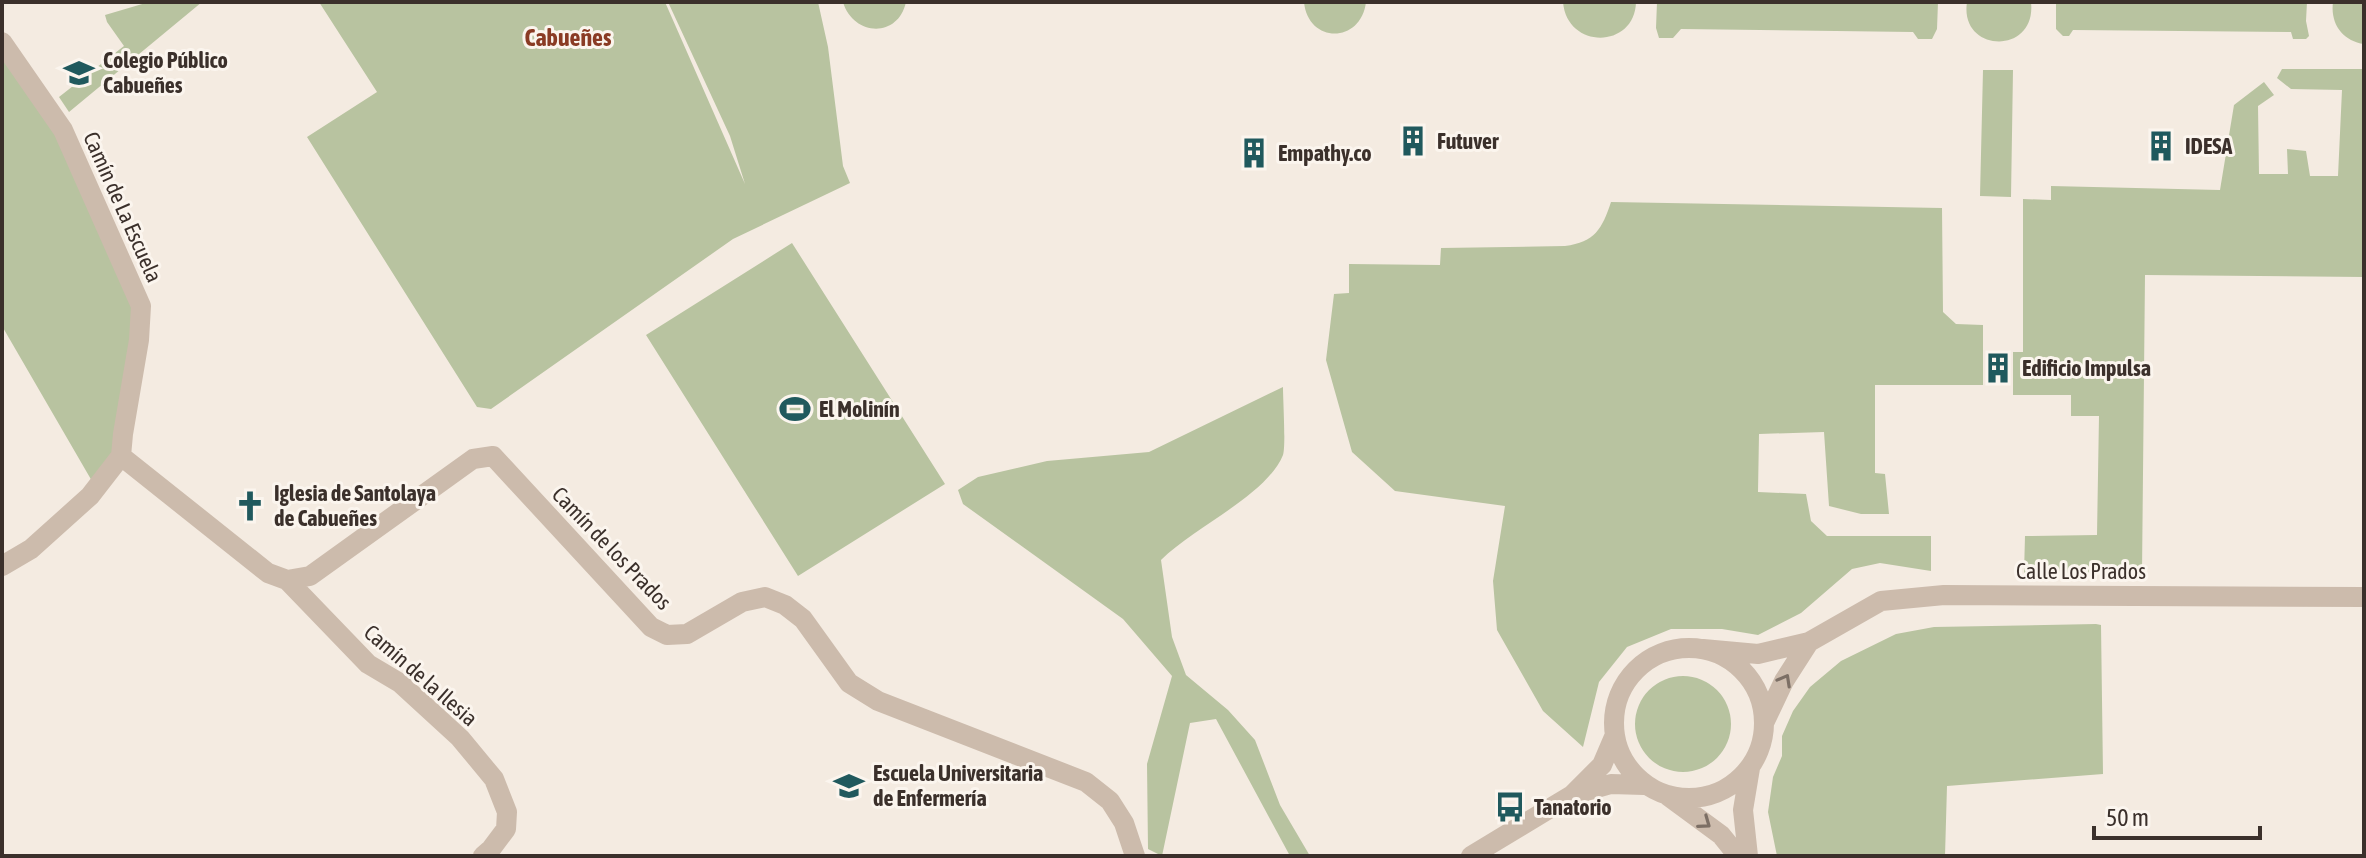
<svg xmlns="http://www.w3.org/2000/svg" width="2366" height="858" font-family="'Asap Condensed',sans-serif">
<rect width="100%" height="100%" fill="#f4ebe1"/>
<path fill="#b8c3a0" d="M149 2H202L69 112 59 97 124 46 107 22 105 15Z
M319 2H665L745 184 730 136 668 2H818L828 47 843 166 850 183 733 239 491 409 477 407 307 137 377 92Z
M843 2H906C898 39 853 36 843 2Z
M1304 2H1366C1361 44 1308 44 1304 2Z
M1563 2H1636C1635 49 1567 50 1563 2Z
M1657 2H1938L1937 29 1932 39H1918L1913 32 1681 29 1673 38H1659L1656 28Z
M1967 2H2031C2037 56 1959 53 1967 2Z
M2056 2H2307L2306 21 2309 36 2306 39H2293L2291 32 2073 30 2069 36H2063L2056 29Z
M2333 2H2364V44C2343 41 2330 24 2333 2Z
M2 42 63 130 141 306 123 434 96 488 2 326Z
M2282 69H2364V277L2145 275 2142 573H2024L2025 536 2097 535 2099 416H2071V395H2013V352H2023V199L2051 200V186L2220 190 2234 105 2264 82 2274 95 2258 106 2259 174H2288L2287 149 2306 151 2310 176H2338L2342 90 2291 89 2277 78Z
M1983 70H2013L2011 197 1980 196Z
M1611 202 1942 208 1943 312 1956 324 1983 325V385H1875V473L1885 474 1889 514H1861L1829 506 1824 432 1759 434 1758 492 1806 494 1811 521 1827 536H1931V571L1880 563 1852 569 1801 613 1758 635 1722 629H1671L1627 647 1599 682 1583 747 1543 711 1497 630 1493 581 1505 506 1395 491 1352 452 1326 360 1334 294 1349 293V264L1440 265 1441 248 1565 246C1595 242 1602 229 1611 202Z
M792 243 945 484 798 576 646 335Z
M1283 387C1283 400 1286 446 1283 455 1267 495 1194 527 1161 560L1172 637 1186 675 1228 710 1255 740 1280 805 1310 856H1290L1216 719 1190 723 1162 856 1148 849 1147 764 1172 676 1123 619 963 504 958 490 978 477 1047 461 1149 452Z
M2096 624 2101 625 2103 774 1947 786 1945 856H1777L1768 812 1773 777 1782 756V736L1793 711 1810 687 1841 661 1896 634 1934 627Z
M1635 724a48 48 0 1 1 96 0a48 48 0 1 1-96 0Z"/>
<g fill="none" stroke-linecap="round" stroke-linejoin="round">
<path stroke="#ccbbac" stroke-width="20" d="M2 42 63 130 141 306 139 340 123 434 121 456
M121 456 268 573 287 580 310 576 473 459 493 456 651 627 667 635 687 634 742 602 765 597 785 605 803 619 849 683 878 701 1086 782 1110 801 1124 823 1135 856
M2 566 31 549 90 496 121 456
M287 580 368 664 400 683 460 738 494 779 507 812 506 829 491 849 483 856
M1614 723a75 75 0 1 1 150 0a75 75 0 1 1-150 0Z
M1703 649 1758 654 1809 642 1881 601 1944 595 2364 597
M1765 721 1784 681 1809 642
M1576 794 1611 784 1644 785
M1668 796 1721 835 1738 856
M1471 856 1572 795 1602 765 1614 737
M1748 856 1743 810 1750 768"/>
</g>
<defs><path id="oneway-chevron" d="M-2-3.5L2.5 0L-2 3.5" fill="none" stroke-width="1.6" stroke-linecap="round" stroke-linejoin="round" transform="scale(2)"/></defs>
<g stroke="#7c6f65">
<use href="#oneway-chevron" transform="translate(1785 680) rotate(-61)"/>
<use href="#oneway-chevron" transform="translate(1705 823) rotate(36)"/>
</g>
<defs>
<g id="school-bare" transform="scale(2.4)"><path d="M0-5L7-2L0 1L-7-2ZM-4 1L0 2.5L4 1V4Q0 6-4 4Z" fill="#20595d" stroke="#fbf5ee" stroke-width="2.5" paint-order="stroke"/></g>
<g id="building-bare" transform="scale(2.4)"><path d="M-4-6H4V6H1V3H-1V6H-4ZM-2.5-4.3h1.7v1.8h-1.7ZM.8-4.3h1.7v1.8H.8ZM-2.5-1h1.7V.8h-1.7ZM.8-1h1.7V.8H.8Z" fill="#20595d" stroke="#fbf5ee" stroke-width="2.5" paint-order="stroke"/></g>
<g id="stadium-bare" transform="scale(2.4)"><path d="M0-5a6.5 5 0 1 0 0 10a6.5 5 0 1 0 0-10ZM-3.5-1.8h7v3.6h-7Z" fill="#20595d" stroke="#fbf5ee" stroke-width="2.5" paint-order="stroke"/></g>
<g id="church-bare" transform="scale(2.4)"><path d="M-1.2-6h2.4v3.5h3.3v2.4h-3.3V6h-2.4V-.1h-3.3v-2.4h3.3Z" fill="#20595d" stroke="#fbf5ee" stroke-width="2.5" paint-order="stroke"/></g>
<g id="university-bare" transform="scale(2.4)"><path d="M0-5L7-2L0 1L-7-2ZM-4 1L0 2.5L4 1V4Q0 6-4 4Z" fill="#20595d" stroke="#fbf5ee" stroke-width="2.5" paint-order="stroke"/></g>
<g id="bus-bare" transform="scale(2.4)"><path d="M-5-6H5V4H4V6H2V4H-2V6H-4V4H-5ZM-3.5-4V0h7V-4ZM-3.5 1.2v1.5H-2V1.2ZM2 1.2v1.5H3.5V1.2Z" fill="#20595d" stroke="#fbf5ee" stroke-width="2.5" paint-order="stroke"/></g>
</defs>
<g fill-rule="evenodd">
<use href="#school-bare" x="79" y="73"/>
<use href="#building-bare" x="1413" y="141"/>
<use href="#building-bare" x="2161" y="146"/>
<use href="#building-bare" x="1254" y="153"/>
<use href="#building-bare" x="1998" y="368"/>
<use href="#stadium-bare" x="795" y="409"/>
<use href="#church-bare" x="250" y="506"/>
<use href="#university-bare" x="849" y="786"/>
<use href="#bus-bare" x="1510" y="807"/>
</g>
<g text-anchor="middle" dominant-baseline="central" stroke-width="6" stroke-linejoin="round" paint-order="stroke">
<g font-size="22" font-weight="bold" fill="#3b302b" stroke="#fbf5ee" text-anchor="start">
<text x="103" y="60">Colegio Público<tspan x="103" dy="25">Cabueñes</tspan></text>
<text x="1437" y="141">Futuver</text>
<text x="2185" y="146">IDESA</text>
<text x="1278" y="153">Empathy.co</text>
<text x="2022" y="368">Edificio Impulsa</text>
<text x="819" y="409">El Molinín</text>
<text x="274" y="493">Iglesia de Santolaya<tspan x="274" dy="25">de Cabueñes</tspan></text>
<text x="873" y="773">Escuela Universitaria<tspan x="873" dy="25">de Enfermería</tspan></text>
<text x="1534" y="807">Tanatorio</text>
</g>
<g font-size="22" fill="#3b302b" stroke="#fbf5ee">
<text transform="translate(123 207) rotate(66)">Camín de La Escuela</text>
<text transform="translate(612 548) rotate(46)">Camín de los Prados</text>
<text x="2081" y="571">Calle Los Prados</text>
<text transform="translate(421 675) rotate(41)">Camín de la Ilesia</text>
</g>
<g font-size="24" font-weight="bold" fill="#8a3b24" stroke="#fbf5ee">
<text x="568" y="37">Cabueñes</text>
</g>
</g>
<rect width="2366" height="858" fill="none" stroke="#3b302b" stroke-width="8"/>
<path d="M2094 826v12h166v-12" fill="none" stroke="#3b302b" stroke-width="4"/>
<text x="2106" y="826" font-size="24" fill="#3b302b" stroke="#fbf5ee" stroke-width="6" paint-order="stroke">50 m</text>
</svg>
